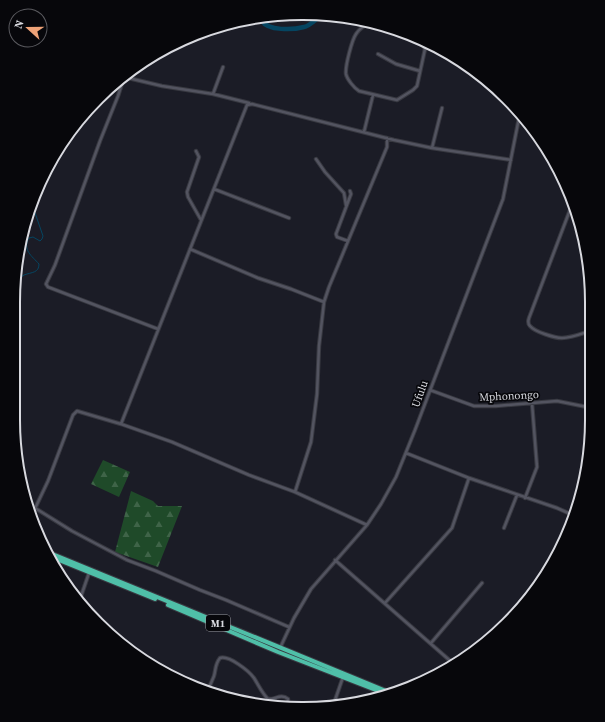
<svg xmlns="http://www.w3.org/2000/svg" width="605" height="722" font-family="'Source Serif 4',serif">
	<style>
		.forest { fill: url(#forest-firs) }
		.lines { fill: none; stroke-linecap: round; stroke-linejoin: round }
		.stream { stroke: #054561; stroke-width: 1 }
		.river { stroke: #054561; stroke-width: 4.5 }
		.minor-casing { stroke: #383941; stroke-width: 4.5 }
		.highway-casing { stroke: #383941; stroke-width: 6 }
		.minor { stroke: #535460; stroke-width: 2.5 }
		.highway { stroke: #4fbfa8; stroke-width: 4 }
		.labels { text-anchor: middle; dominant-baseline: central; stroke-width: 3.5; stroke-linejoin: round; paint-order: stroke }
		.shield { fill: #07070b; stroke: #999a9f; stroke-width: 1 }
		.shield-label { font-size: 10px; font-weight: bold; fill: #d8d9df }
		.street-label { font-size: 11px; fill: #d8d9df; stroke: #07070b }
		.rim { fill: none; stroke: #d8d9df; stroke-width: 2 }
	</style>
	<defs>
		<pattern id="forest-firs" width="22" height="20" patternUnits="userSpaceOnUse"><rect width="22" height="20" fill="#1f4a29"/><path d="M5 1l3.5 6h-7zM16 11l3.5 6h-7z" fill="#3f6448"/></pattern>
	</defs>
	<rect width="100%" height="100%" fill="#1b1c26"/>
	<path class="forest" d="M103,460l27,12 -11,25 -28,-13z
		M131,491l22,10 5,5h24l-24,61 -43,-15z"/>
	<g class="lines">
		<path class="stream" d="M15,281c3,-2 6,-4 9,-6 8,-3 15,-2 15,-11 -7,-8 -17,-14 -10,-26l4,-1 7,4 2,-2 1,-3 -10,-29"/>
		<path class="river" d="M262,17v4c6,10 31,9 42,6 6,-1 13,-9 18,-12"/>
		<g class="minor-casing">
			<path id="minor" d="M371,22c-6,3 -12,7 -15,12 -4,6 -11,32 -10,40 1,5 8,14 13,17l38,9 16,-10 4,-4 8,-37 -5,-10
				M378,54l18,10 24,7
				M124,77l-6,19 -18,45 -45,124 -9,19 2,3 110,42
				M124,77l38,9 51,8 36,9
				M213,94l10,-27
				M364,132l9,-37
				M432,148l10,-40
				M196,151l3,6 -12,35 1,5 13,23
				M316,159l9,13 19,21 2,12
				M214,189l75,29
				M573,202l-44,116c-1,3 -1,6 1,8 5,6 25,12 32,12 9,0 19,-4 28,-7
				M348,241l-11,-4 -1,-3 15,-40 -1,-3
				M190,249l68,29 33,11 33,13
				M592,356l-2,-25 2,-9
				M430,390l44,16h22l61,-5 35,7
				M586,407l6,-26
				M121,424l126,-319 5,-1 142,36 38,8 79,12
				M406,453l63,25 88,30 18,8
				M583,482l-3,-4 6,-13
				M295,492l16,-50 6,-48 2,-48 5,-44 5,-15 58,-140v-9
				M525,498l12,-31 -5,-64
				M35,508l37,23 55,29 29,11 44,19 26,10 63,27
				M31,517l17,-36 25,-66 4,-4 44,13 51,18 77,33 46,17 72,33
				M504,528l13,-33
				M335,560l120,105
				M79,602l10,-29
				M385,603l67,-75 17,-50
				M431,643l51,-60
				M280,648l14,-30 17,-29 56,-64 14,-21 15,-27 19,-47 88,-231 17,-86
				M207,691c3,-5 5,-10 7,-15 2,-7 1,-12 6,-18 9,-3 29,13 34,20 5,8 8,15 14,21 7,1 13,-6 20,0v6
				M333,706l10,-29
				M281,707l5,-2 5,2"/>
		</g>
		<g class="highway-casing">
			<path id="highway" d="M45,551l346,142
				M49,556l106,43
				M168,605l110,47 108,42"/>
		</g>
		<use href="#minor" class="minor"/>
		<use href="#highway" class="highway"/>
	</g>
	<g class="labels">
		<rect class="shield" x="206" y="615" width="24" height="16" rx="3"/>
		<g class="shield-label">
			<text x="218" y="623">M1</text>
		</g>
		<g class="street-label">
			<text transform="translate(420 394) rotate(-70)">Ufulu</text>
			<text transform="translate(509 396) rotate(-3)">Mphonongo</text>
		</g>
	</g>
	<path d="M0 0H605V722H0ZM302 20H303A282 282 0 0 1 585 302V420A282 282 0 0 1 303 702H302A282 282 0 0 1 20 420V302A282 282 0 0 1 302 20Z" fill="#07070b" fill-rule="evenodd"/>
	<path class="rim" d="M302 20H303A282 282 0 0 1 585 302V420A282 282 0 0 1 303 702H302A282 282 0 0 1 20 420V302A282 282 0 0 1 302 20Z"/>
	<g transform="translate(28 28) rotate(291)"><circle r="19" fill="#07070b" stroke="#5b5b60"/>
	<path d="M0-3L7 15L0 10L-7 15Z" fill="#efa378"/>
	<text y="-6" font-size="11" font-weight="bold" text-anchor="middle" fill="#d8d9df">N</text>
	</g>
</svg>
